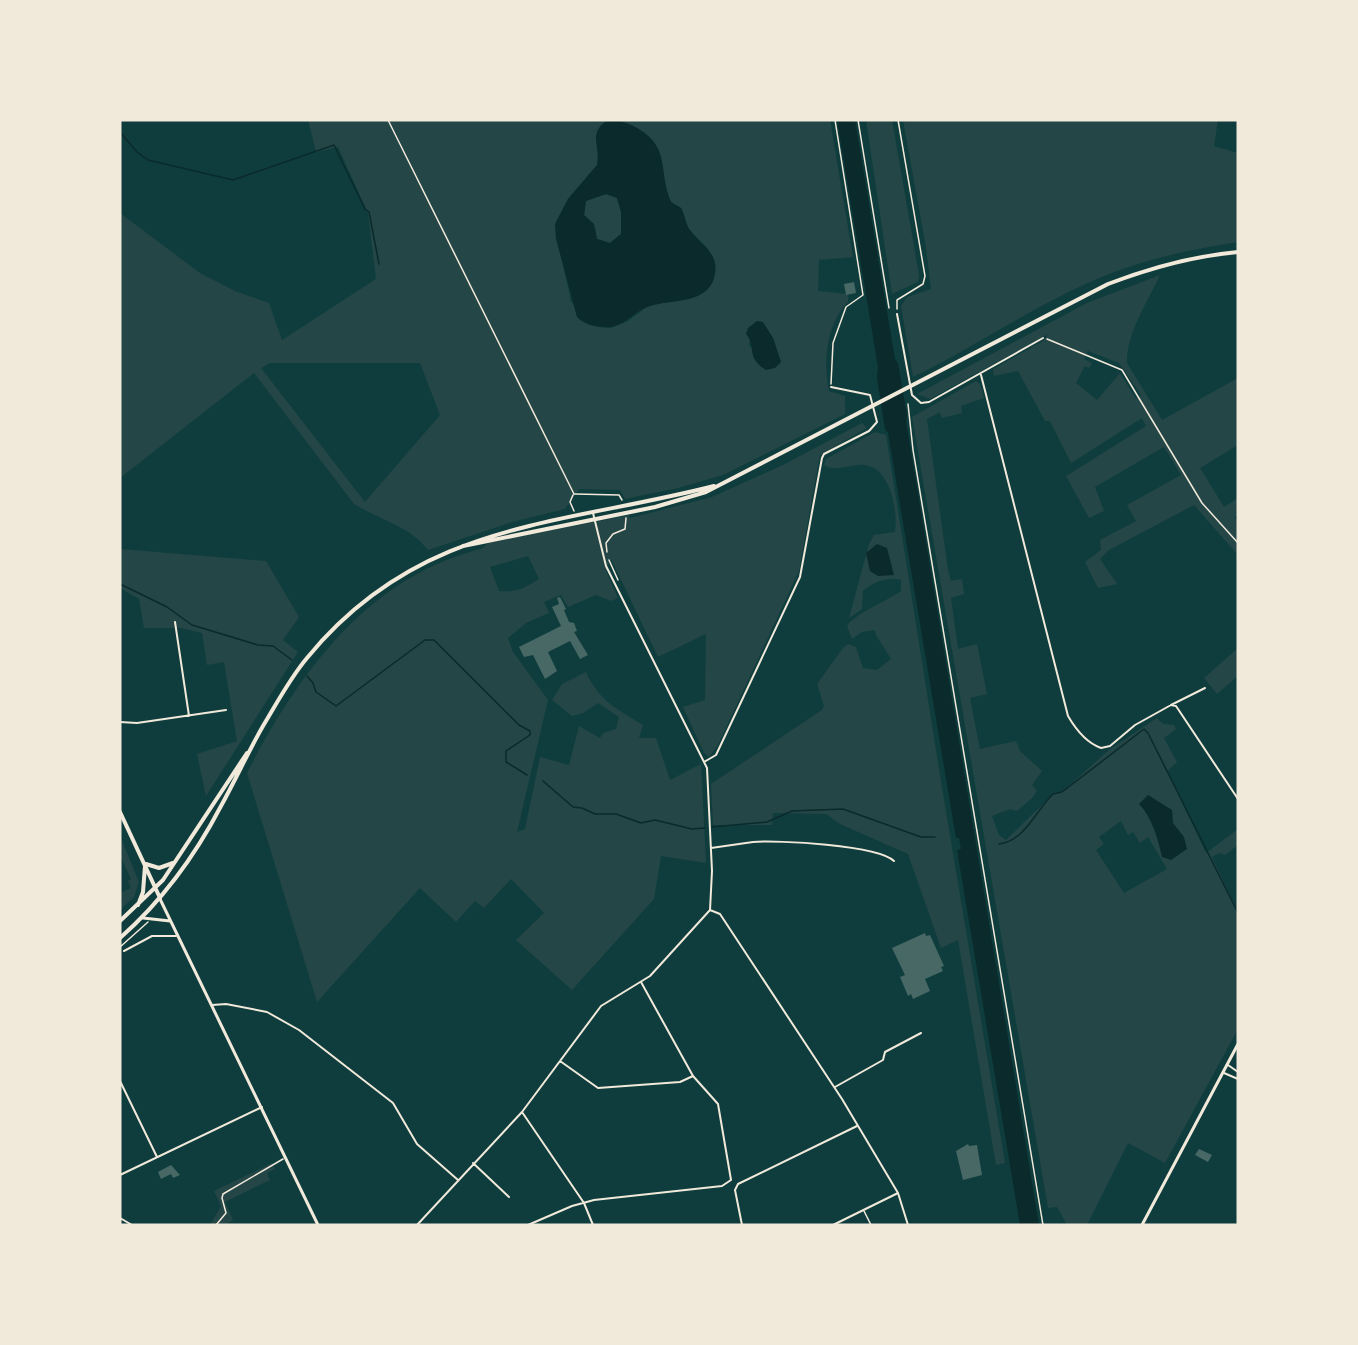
<svg xmlns="http://www.w3.org/2000/svg" width="1358" height="1345" font-family="'Asap Condensed',sans-serif">
	<style>
		.green { fill: #244646; fill-rule: evenodd }
		.water { fill: #0a2a2b; fill-rule: evenodd }
		.lines { fill: none; stroke-linecap: round; stroke-linejoin: round }
		.stream { stroke: #0a2a2b; stroke-width: 1.5 }
		.building { fill: #486865 }
		.path { stroke: #f1e9da; stroke-width: 1.5 }
		.service { stroke: #f1e9da; stroke-width: 1.5 }
		.pedestrian { stroke: #f1e9da; stroke-width: 1.5 }
		.minor { stroke: #f1e9da; stroke-width: 2 }
		.tertiary { stroke: #f1e9da; stroke-width: 3 }
		.primary { stroke: #f1e9da; stroke-width: 4 }
	</style>
	<rect width="100%" height="100%" fill="#0f3d3e"/>
	<path class="green" d="M308,120h300c-20,13 -7,27 -11,45l-29,34 -13,25 16,78 28,25 12,1 17,-7 20,-15 51,-11 11,-9 -1,-36 -20,-21 -8,-21 -10,-6c-18,-48 4,-58 -53,-82h212l23,137 -34,3 -1,31 30,3v8c-22,22 -25,61 -19,89l16,5v18l-122,61 -45,13 -53,11 -5,-9 -41,-1 -14,20 -53,13 -84,28c-19,-25 -49,-30 -74,-46l-100,-131 -134,105v-265l80,60 35,18 34,12 13,37 94,-61 -8,-66 -30,-66 -22,5zM773,338l8,24 -32,-16 1,-6zM270,363h150l20,52 -75,87 -104,-134z
		M866,120h26l27,155 -1,7 -26,12z
		M903,120h315l-4,26 24,7v89c-52,8 -102,19 -150,41 -61,27 -115,65 -175,94l-12,-71 6,-9 24,-8 -5,-41z
		M606,194l11,4 4,14v22l-11,9 -13,-4 -2,-11 -11,-13 2,-14z
		M1160,275c-12,26 -34,59 -33,88l35,57 76,-42v67l-38,23 24,39 14,-9v17l-4,2 4,5v33l-44,-50 -85,45 -9,9 17,25 -19,4 -13,-26 16,-12 -1,-10 36,-19 -9,-16 54,-30 -17,-28 -69,40 9,24 -15,7 -23,-42 80,-50 -4,-8 -71,45 -21,-42h-5l-27,-50 -24,5 -1,-7 50,-28 5,-7 -118,65 -13,-5 170,-91zM1088,351l31,12 22,32 -5,4 -16,-26 -23,27 -21,-17 9,-17 4,2 3,-5 -8,-4z
		M976,381l4,3 4,14 -23,8 1,7 -20,5 -2,-6 -13,7 21,151 3,11 11,-2 2,15 -13,4 7,51 19,-5 10,50 -17,4 10,51 36,-8 4,10 22,20 -10,14 5,6 -5,7 -15,13 -7,-2 -18,7 7,19 7,5 47,-46 9,-2 48,-43 47,-31 6,6 11,1 2,4 -12,9 13,24 -10,9 39,82 32,-24v16l-13,10 -6,-2 -7,4 26,55v117l-73,134 -37,-20 -41,82h-20l-10,-18 -9,1 -136,-791zM1121,821l7,14 5,-3 7,11 8,-6 19,32 -43,24 -28,-43 8,-6 -5,-7z
		M862,423l5,5 -47,27 -21,116 -81,174 -9,12 -5,-4 -21,-46 22,-7 1,-66 -48,23 -47,-98 -5,12 12,27 -7,3 -15,-6 -28,12 -7,-12 -17,7 5,11 -23,10 -18,15 5,14 35,48 -31,132 8,-3 15,-72 29,8 10,-39 21,12 3,-5 13,-4 3,-12 -21,-14 -15,10 -11,3 -20,-16 10,-16 24,-12c13,29 31,37 57,53l-4,13h17l14,42 31,-16 5,99 -45,-7 -7,43 -82,91 -56,-50 28,-27 -33,-34 -27,29 -9,-7 -19,21 -36,-34 -103,114 -70,-229c42,-82 101,-169 188,-208 15,-7 32,-12 48,-17l5,-5 141,-28 1,3 82,-21 71,-32zM528,556l11,23c-14,9 -23,14 -40,12l-9,-24z
		M875,432l11,3 56,353 63,375 -9,2 -38,-225 -17,8 -33,-94 -68,-30 -14,-10 -53,-1 -1,12h-59l-2,-41 111,-74 2,-4 -7,-22 26,-36 5,-4 8,3 7,21 14,2 14,-11 -15,-24 -1,-5 -13,2 -10,7 -5,-13c7,-12 40,-25 54,-35v-11c-13,-4 -28,2 -38,11l-1,18 -13,9 20,-74 5,-9 21,-3c3,-20 -4,-64 -30,-67 -13,-2 -29,8 -41,0l2,-6z
		M120,549l146,12 33,56 -16,23 15,12 -92,144 -9,-42 40,-13 -13,-79 -17,3 -5,-32 -21,-5h-37l-5,-29 -19,-11z
		M1238,648v28l-21,18 -13,-16z
		M120,836l19,46 -5,15 -14,13v-17l11,-5 -3,-7 3,-2 -11,-23z
		M272,1163l3,6 -8,4 3,7 -45,22 8,18 -8,5h-15l11,-19 -7,-15z"/>
	<path class="water" d="M608,120c11,0 21,3 31,9 32,20 19,43 32,73l10,6c4,6 4,15 8,21 11,16 30,23 26,45 -5,31 -44,25 -65,32 -19,6 -26,24 -49,21 -10,-1 -16,-3 -24,-10l-21,-78 -1,-15 13,-25 29,-34c4,-19 -10,-32 11,-45zM606,194l11,4 4,14v22l-11,9 -13,-4 -3,-15 -10,-9 2,-14z
		M837,120h18l40,239 3,4 9,52 -1,6 133,804h-19l-63,-375 4,-1 -2,-11h-3l-68,-405 -3,-4 -8,-50 1,-12z
		M757,321l6,1 10,16 8,24 -6,6 -9,2c-21,-13 -9,-23 -20,-36l2,-6z
		M877,544l10,4 7,27 -16,1 -8,-5 -4,-18z
		M1148,795l24,15 1,13 11,14 3,12 -16,11 -9,-3c-4,-18 -10,-40 -23,-53z"/>
	<g class="lines">
		<path class="stream" d="M120,132l17,20 11,8 85,20 101,-35 31,64 4,3 10,52
			M120,584l47,23 25,18 66,20 15,1 19,14
			M307,676l6,7 3,9 20,14 89,-66h9l85,85 11,6v4l-24,16v11l21,13
			M543,781l30,26 9,1 13,6h21l25,9 14,-3 37,9 13,-1
			M712,827l55,-5 25,-11 51,-2 78,28h14
			M999,844c26,-3 37,-34 54,-50l9,-2 82,-63 4,4 90,180"/>
	</g>
	<path class="building" d="M854,282l2,11 -10,2 -2,-11z
		M560,597l6,12 -2,1 5,12 5,1 3,8 -3,1 14,23 -8,4 -10,-18 -22,11 9,19 -12,8 -12,-24 -9,2 -5,-10 42,-21 -9,-19 7,-3 -2,-6z
		M925,933l1,3 4,-1 14,31 -3,1 2,4 -18,8 5,12 -17,8 -2,-5 -3,2 -8,-19 5,-2 -13,-27z
		M968,1144l1,2 8,-1 5,30 -19,5 -7,-29z
		M1199,1149l13,6 -4,7 -13,-7z
		M171,1165l9,10 -7,3 -2,-4 -10,5 -3,-7z"/>
	<g class="lines">
		<path class="path" d="M388,120l186,374
			M897,309v-9l26,-16 2,-8 -27,-156
			M1047,339l75,31 80,133 36,40
			M831,384l2,-41 13,-36 17,-12 -28,-175
			M908,404l5,46 130,775
			M575,494l44,1 3,5
			M573,495l-3,7 4,9
			M607,552l-1,-9 7,-9 12,-5 1,-11
			M609,560l9,20
			M120,947l28,-25
			M216,1225l10,-12 -4,-15 1,-4 60,-35"/>
		<path class="service" d="M858,120l31,188"/>
		<path class="pedestrian" d="M864,1211l7,14"/>
		<path class="minor" d="M897,314l15,81 9,8 8,-1 114,-64
			M981,375l87,341c7,12 19,27 33,32l9,-2 25,-21 36,-20 5,1 62,93
			M593,513l13,53 101,202 5,103 -2,39
			M175,622l14,94
			M1171,705l34,-17
			M120,722l17,1 89,-13
			M704,762l12,-7 84,-178 22,-119 2,-4 45,-23 8,-9 -7,-27 -39,-8
			M711,848c14,-2 28,-4 42,-6 25,-2 124,3 141,19
			M710,910l10,4 122,185 56,94 10,32
			M124,951l28,-15h24
			M212,1005l14,-1 41,8 32,18 94,73 24,41 41,36
			M560,1061l38,27 82,-6 13,-6
			M1228,1065l10,7
			M1224,1073l14,6
			M120,1081l37,76
			M835,1087l48,-27 2,-8 36,-19
			M522,1112l62,91 9,22
			M473,1163l36,34
			M120,1175l142,-68
			M120,1218l12,7
			M417,1225l105,-113 79,-106 49,-30 60,-66
			M528,1225l44,-19 22,-6 128,-14 9,-6 -13,-76 -25,-28 -52,-94
			M742,1225l-7,-35 3,-6 119,-58
			M833,1225l65,-32"/>
		<path class="tertiary" d="M160,899l158,326
			M143,918l27,3
			M1142,1225l96,-181"/>
		<path class="primary" d="M463,546l192,-39 51,-15 402,-208c42,-16 85,-28 130,-32
			M120,812l40,86
			M146,864l13,4 14,-5
			M138,905l5,-13 2,-26
			M120,921l43,-41 84,-127
			M120,938c42,-37 75,-82 101,-132 15,-27 27,-54 42,-80 14,-23 27,-48 44,-68 112,-137 251,-132 407,-172"/>
	</g>
	<rect width="1358" height="1345" fill="none" stroke="#f1e9da" stroke-width="243"/>
</svg>
